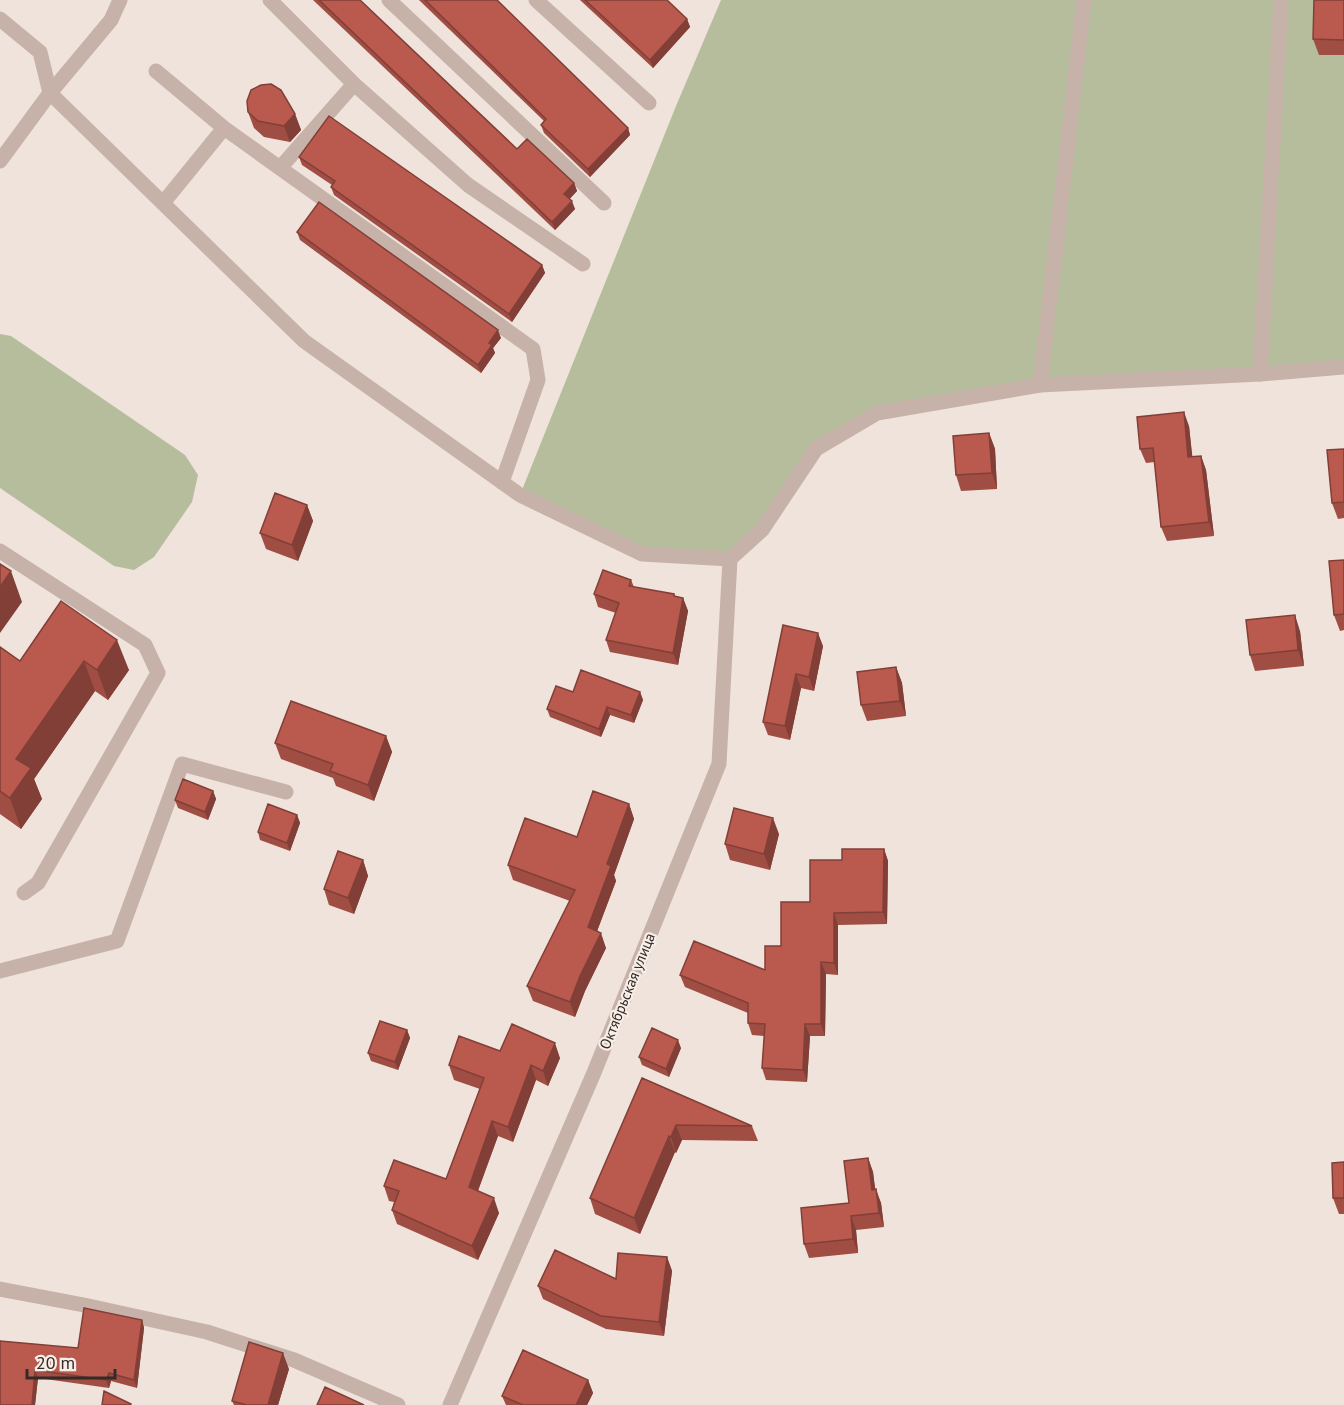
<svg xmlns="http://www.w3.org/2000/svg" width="1344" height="1405" font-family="'PT Sans',sans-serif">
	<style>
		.green { fill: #b6bd9d }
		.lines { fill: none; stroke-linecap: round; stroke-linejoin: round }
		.service { stroke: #c6b2a8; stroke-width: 15 }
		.minor { stroke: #c6b2a8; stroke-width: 15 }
		.wall { fill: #a04d43 }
		.shaded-wall { fill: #823f37 }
		.building { fill: #ba5a4e; stroke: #823f37; stroke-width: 1.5 }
		.labels { text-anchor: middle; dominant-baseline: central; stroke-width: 4.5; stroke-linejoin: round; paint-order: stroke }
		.street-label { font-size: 15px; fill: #342a28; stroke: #f7eee7 }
	</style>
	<rect width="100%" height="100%" fill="#efe3db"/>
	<path class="green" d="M721,0h623v367l-304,18 -163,28 -61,36 -86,110 -88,-5 -122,-59 156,-389z
		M0,334l11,2 174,119 13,20 -6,27 -38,55 -20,13 -20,-4 -114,-78z"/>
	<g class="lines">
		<path class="service" d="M270,0l84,84 114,101 115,79
			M389,0l215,203
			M536,0l113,103
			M156,71l68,57 309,221 5,31 -36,102
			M50,93l61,-73 9,-20
			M280,168l74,-84
			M163,203l61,-75
			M1260,374l21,-374
			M1040,385l44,-385
			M0,551l145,94 13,28 -120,210 -14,10
			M0,971l117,-30 65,-177 104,28
			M0,1289l84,16 123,27 87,28 104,45"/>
		<path class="minor" d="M0,19l40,33 10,41 254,248 216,154 122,59 88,5 32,-29 54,-81 61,-36 163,-28 220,-11 84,-7
			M0,161l50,-68
			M450,1405l143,-330 126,-311 11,-205"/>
	</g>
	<path class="wall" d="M313,0h47l157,149 57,34 3,8 -8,8 6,10 -20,21z
		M419,0h78l131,128 2,7 -40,42 -46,-44 -3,-8 3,-4z
		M580,0h87l20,19 3,8 -37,41z
		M1344,0v55h-25l-6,-16z
		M248,112l47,2 6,16 -11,12 -26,-5 -10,-9z
		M299,157l243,108 3,8 -33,49 -178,-127 -3,-8 1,-2 -30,-20z
		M297,232l204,106 -8,10 2,5 -14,20 -181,-133z
		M1189,426l3,31 9,-1 5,14 8,66 -47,5 -6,-14 -6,-65 -9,1 -6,-14z
		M989,433l6,16 2,40 -36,2 -5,-16z
		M1344,449v69l-6,1 -6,-16z
		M307,505l6,16 -15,40 -32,-12 -6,-16z
		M1344,560v70l-4,1 -6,-16z
		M631,580l3,7 40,7 1,2 8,2 5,13 -10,54 -68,-13 -4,-12 10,-27 -18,-6 -4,-13z
		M61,601l68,69 -21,30 -13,-9 -61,88 8,20 -21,30 -21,-15v-167l20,14z
		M783,625l40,21 -9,45 -13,-3 -11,52 -22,-5 -5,-13z
		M1300,631l4,35 -49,5 -5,-16z
		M896,667l6,16 4,33 -39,5 -6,-16z
		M573,692h67l3,8 -9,23 -24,-8 -9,22 -51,-20 -3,-8z
		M386,736l6,16 -18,49 -38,-15 -3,-8 -52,-19 -6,-16z
		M213,791l3,8 -8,21 -30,-12 -3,-8z
		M629,804l5,15 -20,56 2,6 -19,50 9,17 -21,43 -10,26 -42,-16 -6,-15 43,-85 -57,-21 -5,-15 69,-28z
		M297,815l3,8 -10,28 -30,-11 -2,-8z
		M779,834l-9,36 -40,-10 -5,-16z
		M884,849l4,12 -1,63 -49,1v50l-12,-1 -1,62h-15l-3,46 -41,-2 -4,-12 2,-32 -12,-1 -4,-12v-10l-63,-26 -5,-12 85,-5 45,-68z
		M363,860l5,16 -14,38 -25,-9 -5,-16z
		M407,1030l3,8 -12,32 -27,-9 -3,-8z
		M681,1048l-12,29 -27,-12 -3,-8z
		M500,1051l60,7 -12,28 -12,-6 -23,62 -15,-6 -20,55 21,22 -21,47 -81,-36 -5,-14 2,-8 -5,-1 -5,-15 62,-7 34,-90 -26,-9 -5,-15z
		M642,1078l110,48 6,15 -76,-1 -6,13 -1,-1 -35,82 -45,-20 -5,-16z
		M868,1158l5,14 2,17 6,14 3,24 -28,3 2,23 -49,5 -5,-14 45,-41z
		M1344,1162v52h-5l-6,-16z
		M667,1257l5,14 -8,65 -58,-7 -63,-30 -5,-13 78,-7z
		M142,1320l2,8 -7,60 -26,-7 -2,7 -71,-10 -3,27h-35v-64l78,7z
		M289,1369l-11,36h-44l-2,-4z
		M588,1380l5,13 -6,12h-81l-4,-9z"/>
	<path class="shaded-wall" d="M687,19l3,8 -37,41 -3,-8z
		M295,114l6,16 -11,12 -6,-16z
		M628,128l2,7 -40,42 -2,-8z
		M574,183l3,8 -10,11 -3,-8z
		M572,201l3,8 -20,21 -3,-8z
		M542,265l3,8 -33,49 -3,-8z
		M498,330l3,8 -8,10 2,5 -14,20 -3,-8 11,-22z
		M1184,412l5,14 5,45 -6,-14z
		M989,433l6,16 2,40 -5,-16z
		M1201,456l5,14 8,66 -5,-14z
		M307,505l6,16 -15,40 -6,-16z
		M11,571l11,31 -22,31v-46z
		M683,598l5,13 -10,54 -5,-12z
		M1295,615l5,16 4,35 -6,-16z
		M818,633l5,13 -9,45 -5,-14z
		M117,640l12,30 -21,30 -11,-30z
		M84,661l11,30 -61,88 8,20 -21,30 -11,-31 6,-39z
		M896,667l6,16 4,33 -6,-15z
		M796,674l5,14 -11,52 -5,-14z
		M640,692l3,8 -9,23 -3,-8z
		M607,707l3,8 -9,22 -2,-8z
		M386,736l6,16 -18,49 -6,-16z
		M213,791l3,8 -8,21 -3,-8z
		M629,804l5,15 -20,56 2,6 -23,61 -5,-15 19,-63z
		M297,815l3,8 -10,28 -3,-8z
		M773,818l6,16 -9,36 -6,-16z
		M884,849l4,12 -1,63 -4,-12z
		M363,860l5,16 -14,38 -6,-16z
		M834,913l4,12v50l-4,-12z
		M601,933l5,15 -21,43 -10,26 -5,-15 10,-26z
		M821,962l5,12 -1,62 -4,-12z
		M805,1024l5,12 -3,46 -4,-12z
		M407,1030l3,8 -12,32 -3,-8z
		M678,1040l3,8 -12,29 -3,-8z
		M555,1043l5,15 -12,28 -5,-15z
		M531,1065l5,15 -23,62 -5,-15z
		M492,1121l6,15 -24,65 -5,-14z
		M676,1125l6,15 -6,13 -5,-16z
		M669,1136l6,16 -35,82 -6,-16z
		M868,1158l5,14 4,31 -5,-13z
		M876,1189l5,14 3,24 -5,-14z
		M494,1198l5,15 -21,47 -6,-14z
		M851,1216l5,14 2,23 -5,-14z
		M667,1257l5,14 -8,65 -5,-14z
		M142,1320l2,8 -7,60 -3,-8z
		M283,1353l6,16 -11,36h-10z
		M35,1370l3,8 -3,27h-3z
		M109,1373l2,8 -2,7 -3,-8z
		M588,1380l5,13 -6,12h-11z"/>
	<path class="building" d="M319,0h41l157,149 10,-10 47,44 -10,11 8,7 -20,21z
		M425,0h72l131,128 -40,41 -47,-44 5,-6z
		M585,0h82l20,19 -37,41z
		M1314,0h30v40l-31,-1z
		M271,84l10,6 14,24 -11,12 -26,-5 -10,-9 -1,-11 4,-11 10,-5z
		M329,116l213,149 -33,49 -178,-127 4,-6 -36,-24z
		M319,202l179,128 -9,13 3,2 -14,20 -181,-133z
		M1184,412l4,45 13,-1 8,66 -48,5 -8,-79 -13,1 -3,-32z
		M989,433l3,40 -36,2 -3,-39z
		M1344,449v53l-12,1 -5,-53z
		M275,493l32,12 -15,40 -32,-12z
		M1344,560v54l-10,1 -5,-54z
		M0,564l11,7 -11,16z
		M603,570l28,10 -2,6 45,8v2l9,2 -10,55 -67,-13 13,-37 -25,-9z
		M61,601l56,39 -20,30 -13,-9 -68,98 15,9 -21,30 -10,-7v-144l20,14z
		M1295,615l3,35 -48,5 -4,-35z
		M783,625l35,8 -9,44 -13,-3 -11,52 -22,-4z
		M896,667l4,34 -39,4 -4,-33z
		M581,670l59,22 -9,23 -24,-8 -8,22 -52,-20 9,-23 17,6z
		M291,701l95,35 -18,49 -38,-14 3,-7 -58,-21z
		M183,779l30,12 -8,21 -30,-12z
		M593,791l36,13 -22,60 4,2 -23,61 13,6 -21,43 -10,26 -43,-16 48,-96 -67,-25 17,-47 52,19z
		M268,804l29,11 -10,28 -29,-11z
		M734,808l39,10 -9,36 -39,-10z
		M842,849h42l-1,63 -49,1v50l-13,-1v62h-16l-2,46 -41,-2 3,-44 -17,-1v-20l-68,-28 14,-34 71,29v-24h16v-44h29v-42h32z
		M338,851l25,9 -15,38 -24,-9z
		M380,1021l27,9 -12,32 -27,-9z
		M512,1024l43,19 -12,28 -12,-6 -23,62 -16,-6 -23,66 25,11 -22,48 -80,-36 7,-19 -15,-5 10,-26 52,19 38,-101 -35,-13 10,-29 41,15z
		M652,1028l26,12 -12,29 -27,-12z
		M642,1078l110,48 -76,-1 -5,12 -2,-1 -35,82 -44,-20z
		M868,1158l4,32 4,-1 3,24 -28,3 2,23 -49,5 -3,-36 48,-5 -5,-42z
		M1344,1162v36h-11l-1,-35z
		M555,1250l61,29 2,-26 49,4 -8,65 -58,-6 -63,-30z
		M84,1308l58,12 -8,60 -25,-7 -3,7 -71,-10 -3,35h-32v-64l78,7z
		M249,1342l34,11 -15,52h-21l-15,-4z
		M523,1350l65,30 -12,25h-53l-21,-9z
		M325,1387l39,18h-47z
		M104,1391l27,13 -1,1h-28z"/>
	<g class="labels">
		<g class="street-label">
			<text transform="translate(627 991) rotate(-68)">Октябрьская улица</text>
		</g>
	</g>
	<path d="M27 1369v9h88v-9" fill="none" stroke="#342a28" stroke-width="3"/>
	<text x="36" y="1369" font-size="18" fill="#342a28" stroke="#f7eee7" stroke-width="4.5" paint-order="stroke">20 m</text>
</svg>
